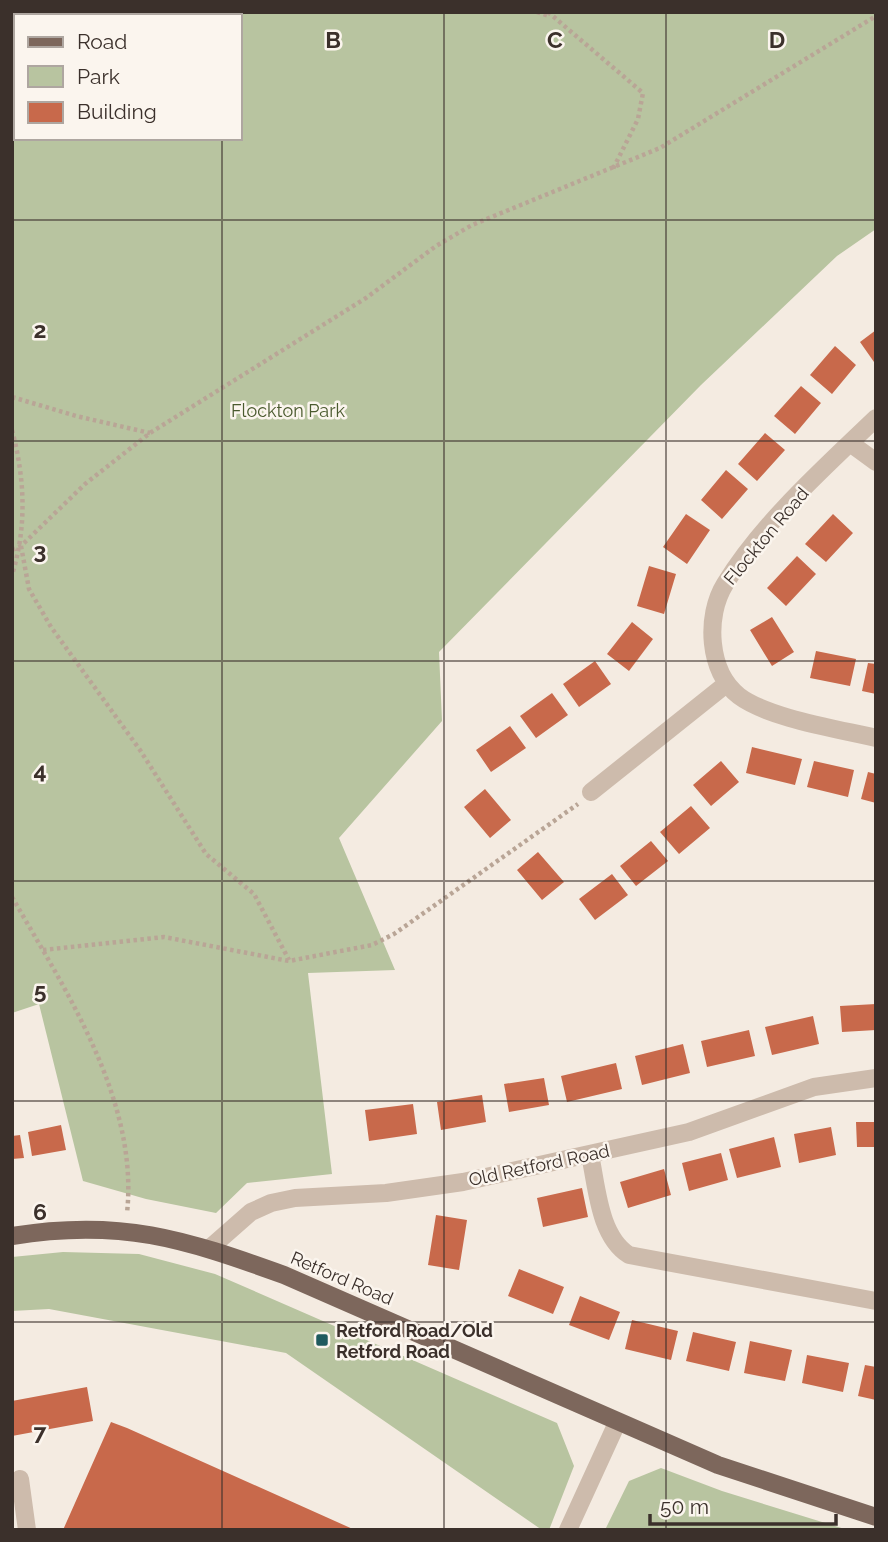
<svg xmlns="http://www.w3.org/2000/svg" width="888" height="1542" font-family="Raleway,sans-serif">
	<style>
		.green { fill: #b8c4a0; fill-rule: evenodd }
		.building { fill: #c8694b }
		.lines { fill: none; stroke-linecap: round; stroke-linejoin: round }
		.path { stroke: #b9a596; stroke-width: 4.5; stroke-dasharray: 3.5 3.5; stroke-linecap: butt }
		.minor { stroke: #cdbbac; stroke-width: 18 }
		.major { stroke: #7d675c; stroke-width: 18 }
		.grid { fill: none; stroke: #3b302b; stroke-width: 2; stroke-opacity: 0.55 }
		.poi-dot { fill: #1f5a5e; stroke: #fbf5ee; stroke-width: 2.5 }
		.labels { text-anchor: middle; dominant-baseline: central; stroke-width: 5; stroke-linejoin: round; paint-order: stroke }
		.park-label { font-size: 18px; fill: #4a5a2e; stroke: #fbf5ee }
		.street-label { font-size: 18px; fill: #3b302b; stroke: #fbf5ee }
		.poi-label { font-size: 18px; font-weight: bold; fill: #3b302b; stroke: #fbf5ee; text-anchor: start }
		.grid-label { font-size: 23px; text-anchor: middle; font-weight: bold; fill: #3b302b; stroke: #fbf5ee; stroke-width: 5; stroke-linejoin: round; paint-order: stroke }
	</style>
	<rect width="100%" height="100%" fill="#f4ebe1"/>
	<path class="green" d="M12,12h864v217l-39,27 -136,129 -262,267 3,69 -103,117 56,132 -87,3 24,201 -85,9 -31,30 -70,-14 -63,-18 -44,-177 -27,9zM16,16h224v122h-224z
		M63,1252l76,2 76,20 342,149 17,43 -25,64h-7l-256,-177 -237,-44 -37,2v-54z
		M661,1468l61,23 126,39h-243l24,-49z"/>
	<path class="building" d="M876,330v31l-2,1 -14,-20z
		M835,346l21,19 -24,29 -22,-19z
		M801,386l20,17 -26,31 -21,-18z
		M765,433l20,17 -28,31 -19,-17z
		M726,470l22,19 -26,30 -21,-19z
		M686,514l24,16 -23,34 -24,-17z
		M833,514l20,19 -27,29 -21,-18z
		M797,556l19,18 -30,32 -19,-18z
		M649,566l27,8 -12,40 -27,-8z
		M772,617l22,35 -22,14 -22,-36z
		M632,622l21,17 -24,32 -22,-17z
		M816,651l40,8 -6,27 -40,-8z
		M595,661l16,23 -32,23 -16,-23z
		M868,663l8,1v30l-14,-3z
		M552,693l16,22 -32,23 -16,-22z
		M510,726l16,22 -35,24 -15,-22z
		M752,747l50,12 -7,26 -49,-12z
		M721,761l18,21 -28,24 -18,-21z
		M814,761l40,9 -6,27 -41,-10z
		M868,772l8,2v29l-15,-4z
		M485,789l26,31 -21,18 -26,-31z
		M691,806l19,22 -31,26 -19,-22z
		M651,841l17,20 -32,25 -16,-20z
		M538,852l26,30 -22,18 -25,-30z
		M612,874l16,21 -33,25 -16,-21z
		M876,1004v26l-34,2 -2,-26z
		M813,1016l6,28 -47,11 -7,-28z
		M749,1030l6,26 -48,11 -6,-26z
		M683,1044l7,29 -48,12 -7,-29z
		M616,1063l6,26 -55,13 -6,-26z
		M544,1078l5,27 -40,7 -5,-28z
		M482,1095l4,27 -45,8 -4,-28z
		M413,1104l4,30 -48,7 -4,-31z
		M856,1122h20v25h-19z
		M61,1125l5,25 -34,6 -4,-24z
		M831,1127l5,28 -37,8 -5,-29z
		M20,1135l4,23 -12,1v-23z
		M774,1137l7,30 -44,11 -8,-29z
		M721,1153l7,27 -39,11 -7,-28z
		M664,1169l7,26 -43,13 -8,-26z
		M582,1188l6,29 -45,10 -6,-29z
		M436,1215l31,5 -8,50 -31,-5z
		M519,1269l45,18 -11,27 -45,-18z
		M580,1296l40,16 -11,28 -40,-15z
		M632,1320l46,11 -7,29 -46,-11z
		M693,1332l43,10 -7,29 -43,-10z
		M750,1341l42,9 -7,31 -41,-8z
		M807,1355l42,8 -6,29 -41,-9z
		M865,1365l11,2v33l-18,-4z
		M87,1387l6,34 -81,15v-35z
		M111,1422l16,6 228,102h-292z"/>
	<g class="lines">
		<path class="path" d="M537,12l12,4
			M548,12l95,81 -5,26 -25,50
			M12,397l64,19 74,17
			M12,430c13,49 15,97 0,145
			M21,546l8,43 22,38 89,123 66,104 48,40 35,66
			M12,550l9,-4 64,-62 65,-51 216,-135 70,-52 36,-21 188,-77 216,-132
			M12,897c54,94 127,204 115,316
			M43,950l121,-13 125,24 83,-16 22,-11 184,-130"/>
		<path class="minor" d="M876,418c-51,49 -114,105 -151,166 -20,32 -17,88 14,112 29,22 99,33 137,42
			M850,443l26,19
			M591,792l134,-107
			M590,1155c7,32 9,81 39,100l247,46
			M210,1248l41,-36 20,-9 24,-5 91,-5 77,-11 226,-50 125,-45 62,-9
			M20,1479l7,51
			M568,1530l49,-107"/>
		<path class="major" d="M12,1236c108,-18 172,3 272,39l434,190 158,52"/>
	</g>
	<path class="grid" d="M222,12v4M444,12v1518M666,12v1518M222,138v1392M12,220h864M12,441h864M12,661h864M12,881h864M12,1101h864M12,1322h864"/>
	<rect class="poi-dot" x="315" y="1333" width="14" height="14" rx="3.5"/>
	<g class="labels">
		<g class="park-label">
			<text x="288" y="410">Flockton Park</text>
		</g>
		<g class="street-label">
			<text transform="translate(766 536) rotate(-50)">Flockton Road</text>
			<text transform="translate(539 1165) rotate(-12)">Old Retford Road</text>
			<text transform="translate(342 1278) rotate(23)">Retford Road</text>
		</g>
		<g class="poi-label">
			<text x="336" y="1330">Retford Road/Old<tspan x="336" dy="21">Retford Road</tspan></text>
		</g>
	</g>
	<g class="grid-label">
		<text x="333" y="48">B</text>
		<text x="555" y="48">C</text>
		<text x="777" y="48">D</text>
		<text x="40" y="338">2</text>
		<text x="40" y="559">3</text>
		<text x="40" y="779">4</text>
		<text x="40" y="999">5</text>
		<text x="40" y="1220">6</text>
		<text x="40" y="1440">7</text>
	</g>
	<rect width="888" height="1542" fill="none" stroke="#3b302b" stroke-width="28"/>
	<rect x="14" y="14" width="228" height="126" fill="#fbf5ee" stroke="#aea6a0" stroke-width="2"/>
	<rect x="28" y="37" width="35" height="10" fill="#7d675c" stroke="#aea6a0" stroke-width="2"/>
	<text x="77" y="49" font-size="21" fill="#3b302b">Road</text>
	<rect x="28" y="66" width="35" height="21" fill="#b8c4a0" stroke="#aea6a0" stroke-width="2"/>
	<text x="77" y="84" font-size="21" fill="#3b302b">Park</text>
	<rect x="28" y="102" width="35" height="21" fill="#c8694b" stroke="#aea6a0" stroke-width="2"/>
	<text x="77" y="119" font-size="21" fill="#3b302b">Building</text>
	<path d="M650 1514v10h186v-10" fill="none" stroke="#3b302b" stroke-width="3.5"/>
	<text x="660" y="1514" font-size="21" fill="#3b302b" stroke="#fbf5ee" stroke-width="5" paint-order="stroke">50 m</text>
</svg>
